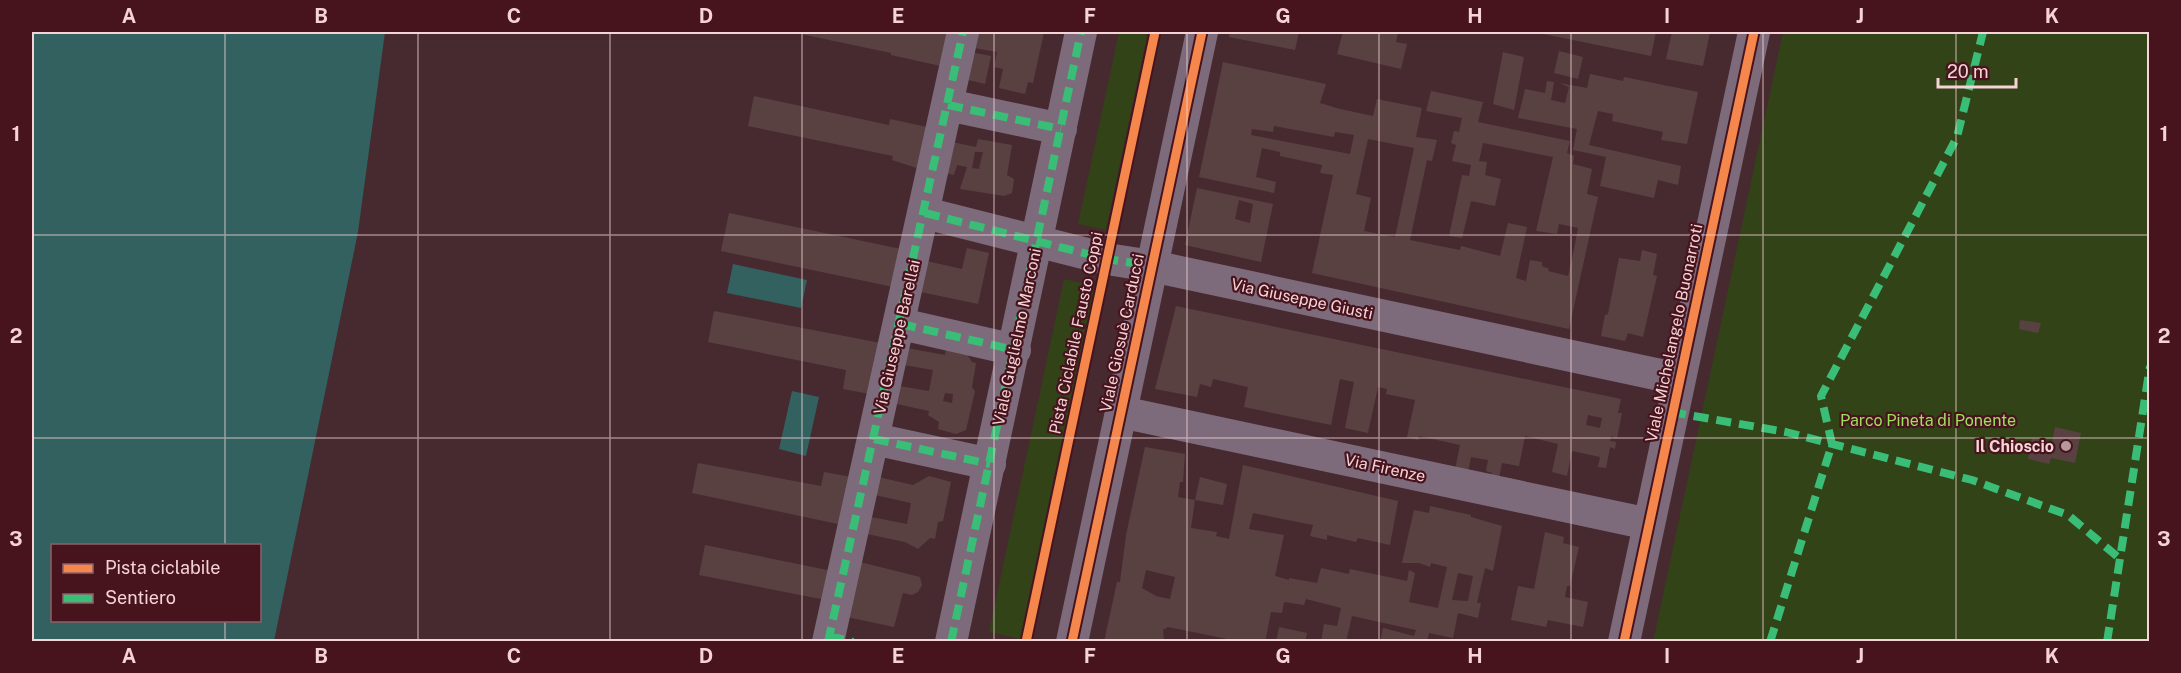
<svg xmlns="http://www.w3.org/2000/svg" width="2181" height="673" font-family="'Public Sans',sans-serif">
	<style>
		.green { fill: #314317 }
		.water { fill: #32615f; fill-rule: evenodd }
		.building { fill: #594142; fill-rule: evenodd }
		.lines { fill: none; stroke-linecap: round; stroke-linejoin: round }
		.minor { stroke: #7d6b7c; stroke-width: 32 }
		.quiet { stroke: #3abd76; stroke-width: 8; stroke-dasharray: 15 8; stroke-linecap: butt }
		.cycleway-casing { stroke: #47141e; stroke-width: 13 }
		.cycleway { stroke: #f5874c; stroke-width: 9 }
		.grid { fill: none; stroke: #f6d3d6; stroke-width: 1.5; stroke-opacity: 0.55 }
		.poi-dot { fill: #b9989c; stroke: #47141e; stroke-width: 2 }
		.labels { text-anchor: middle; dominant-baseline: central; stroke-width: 4.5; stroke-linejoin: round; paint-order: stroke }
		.street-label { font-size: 16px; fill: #f6d3d6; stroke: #47141e }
		.park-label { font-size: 16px; fill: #9fdf5f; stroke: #47141e }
		.poi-label { font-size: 16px; font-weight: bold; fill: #f6d3d6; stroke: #47141e; text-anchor: end }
		.neatline { fill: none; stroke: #f6d3d6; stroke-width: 2 }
		.grid-label { font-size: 20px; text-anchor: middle; font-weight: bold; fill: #f6d3d6 }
	</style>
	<rect width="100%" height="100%" fill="#472a30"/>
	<path class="green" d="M1119,32h29l-42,198 -28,-6z
		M1783,32h366v609l-496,1z
		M1064,279l31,7 -75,353 -31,-7z"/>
	<path class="water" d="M32,32h353l-27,200 -84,409h-242zM52,546h208v74h-208z
		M733,264l74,16 -6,28 -74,-15z
		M792,391l27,6 -13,59 -27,-7z"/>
	<path class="building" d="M972,32h72l-11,51 -5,-1 -3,12 -26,-6 4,-19 -9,-2 3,-15 -28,-5z
		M1230,32h69l-4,18 -66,-13z
		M1343,32l55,1 -2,9 11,2 -6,25 -64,-15z
		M1534,32h122l-5,24z
		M1672,32h38l-7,34 -37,-7z
		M796,33v-1h153l-4,35 -54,-12v-2z
		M965,51l26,5 -6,28 -25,-6z
		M1559,51l24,6 -5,22 -24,-6z
		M1503,52l21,5 -10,53 -21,-6z
		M1223,62l103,22 -6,19 20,6 33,7 4,-17 45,9 -6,29 21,3 -5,21 -5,-1 -17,80 50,10 1,-4 39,10 8,-33 19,4 -11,51 10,3 4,-21 12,2v4l7,3 -1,2 20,5 6,-27 4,-21 -19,-4 -2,10 -21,-3 17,-74 -70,-14 -4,18 8,1 -2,13 16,4 -6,27 -24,-5 -9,37 -13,-2 13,-61 7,1 2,-11 -19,-4 4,-16 -5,-2 3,-12 5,1 3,-14 -36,-7 5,-20 52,11 -5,20 92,19 -3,12 7,3 -1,8 19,5 -5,25 11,3 -29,132 -257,-56 21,-98 -13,-2 2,-8 -42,-9v-4l-18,-4 -6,29 20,5 -2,11 -75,-16zM1274,126l60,11 1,-5 19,3 -4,19 -99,-19 1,-6 21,3zM1368,139l46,9 -19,89 -31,-6 7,-33 -15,-4z
		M1590,74l33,7 1,-4 74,15 -11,52 -26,-4 2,-8 -51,-11 1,-7 -15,-3 -9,34 92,21 -3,19 -20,-5 -4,18 -54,-12 6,-29 -33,-7 4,-21 -59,-11 7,-29 20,4 2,-12 7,1 -3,18 14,3 4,-16 -10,-4 28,5z
		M754,96l135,29 1,-6 42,9 -9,42 -31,-10 1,-4 -145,-30z
		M978,139l34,6 -5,30 7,4 -2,14 -8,3 -44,-7 7,-22 -10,-2 -3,10 -14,-3 7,-31 29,6zM975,152h8l-4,17 -7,-1z
		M1197,188l76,16 -12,58 -76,-17zM1239,200l14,4 -3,19 -15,-4z
		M729,213l177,37 -8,38 -177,-37z
		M967,248l22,5 -11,51 -62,-13 6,-31 40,9z
		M1642,250l15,4 -4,21 4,1 -14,61 -15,-4 -3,8 -24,-5 4,-21 3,-1 11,-56 21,3z
		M1176,306l445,93 -3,14h4l-5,25 -6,-2 -1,5 6,1 -1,7 -5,-2 -4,21 -8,-1 2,-10 -28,-6 -5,25 -15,-4 6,-28 -33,-8 -6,30 -17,-3 -3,16 -8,-2 1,-4 -6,-2 2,-11 -17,-3 -3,15 -13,-2 5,-25 -41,-9 -1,4 -11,-3 8,-37 -29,-6 1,-5 -9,-2 -10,46 -23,-5 9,-46 -14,-3 -9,46 -87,-18 4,-20 -35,-8 -2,8 -11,-3 -3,13 -42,-8zM1588,415l14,3 -2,10 -14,-3z
		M714,311l172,33 -11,51 -32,-6 3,-19 -138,-28z
		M2020,320l21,3 -3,10 -19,-4z
		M946,346l20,7 6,9 4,1 -4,24 3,4 -9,39 -10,4 -18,-5 1,-7 -11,-7 1,-4 -37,-8 1,-18 36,6 4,-21 -35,-6 3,-17 44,8zM945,393l8,1 -1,9 -9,-2z
		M2055,427l26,6 -6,30 -24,-5 -2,6 -21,-5 4,-21 20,4z
		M1145,447l40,7 -2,28h-3l-2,15 17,3 -4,28 26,4 -1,4 13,3 14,-74 155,36 -8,44 -32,-7 -2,4 -29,-7v5l-17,-4 3,-11 -60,-12 -4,16 35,6 -9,41 14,4v-2l28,5 4,-15 28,6 1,-5 57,12 2,-11 6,3 -6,29 29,6 9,-41 -16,-4 -1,4 -11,-4h-17l12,-53 15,3 1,-7 41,9v2l31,9 -9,45 -8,-3 -8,35h4l-3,15 -20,-5 -5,25 -24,-5 -2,9h-47l3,-14 31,8 2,-6 -64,-14 -6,26h-25l3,-18 13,2 4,-18 -35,-9 -2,6 -20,-3 -2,11 -11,-1 -6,30h-23l-74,-15 -5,3 1,12h-60l13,-60h3l6,-47zM1146,570l29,7 -5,22 -14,-3 -14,-8zM1458,573l15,3 -5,25 -16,-1z
		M698,463l123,23 3,-14 33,6 -10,48 -155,-33z
		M874,476l39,9 16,-9 22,6 -8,39 -5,1 -3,17 -5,-1 -12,11 -13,-7 -38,-8 4,-17 36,7 4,-21 -41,-9z
		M1200,477l27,7 -4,21 -28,-5z
		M1545,532l19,5 -1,6 16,4 -9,39h-3l-2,11 23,5 -5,25 -35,-7 -2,7 -35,-7 7,-34 16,3z
		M705,545l132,27 -6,29 -132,-26z
		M856,561l64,16 2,8 -4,7 -6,3 -9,-2 -9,34 -47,-10z
		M1279,627l28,6 -2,9h-29z"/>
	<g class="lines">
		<path class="minor" d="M948,105l113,24
			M925,213l182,46 45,7 527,113
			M901,324l114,26
			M1121,412l528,112
			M874,439l116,25
			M828,642l135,-610
			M951,642l130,-610
			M1072,642l130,-610
			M1624,642l130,-610"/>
		<path class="quiet" d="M948,105l113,24
			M925,213l182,46 45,7
			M901,324l114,26
			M1671,412l115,20 186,48 96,35 51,43
			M874,439l116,25
			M829,636l24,6
			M828,642l135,-610
			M951,642l130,-610
			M1770,642l62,-198 -11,-48 136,-259 26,-105
			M2107,642l43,-276"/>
		<g class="cycleway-casing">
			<path id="cycleway" d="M1026,642l129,-610
				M1072,642l130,-610
				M1624,642l130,-610"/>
		</g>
		<use href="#cycleway" class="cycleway"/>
	</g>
	<path class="grid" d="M225,32v514M418,32v610M610,32v610M802,32v610M994,32v610M1187,32v610M1379,32v610M1571,32v610M1763,32v610M1956,32v610M32,235h2118M32,438h2118M225,620v22"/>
	<circle class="poi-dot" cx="2066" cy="446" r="6"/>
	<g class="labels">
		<g class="street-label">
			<text transform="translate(1302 299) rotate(12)">Via Giuseppe Giusti</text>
			<text transform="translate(1076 333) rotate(-78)">Pista Ciclabile Fausto Coppi</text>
			<text transform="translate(1122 333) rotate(-78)">Viale Giosuè Carducci</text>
			<text transform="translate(1674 333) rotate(-78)">Viale Michelangelo Buonarroti</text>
			<text transform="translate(897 337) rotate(-77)">Via Giuseppe Barellai</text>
			<text transform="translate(1017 337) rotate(-78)">Viale Guglielmo Marconi</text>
			<text transform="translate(1385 468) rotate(12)">Via Firenze</text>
		</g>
		<g class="park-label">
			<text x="1928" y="420">Parco Pineta di Ponente</text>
		</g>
		<g class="poi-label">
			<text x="2054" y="446">Il Chioscio</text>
		</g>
	</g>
	<rect width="2181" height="673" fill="none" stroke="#47141e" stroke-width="66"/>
	<rect x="51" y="544" width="210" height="78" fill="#47141e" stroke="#8d6068" stroke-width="1.5"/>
	<rect x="63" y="564" width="30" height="9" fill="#f5874c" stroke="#8d6068" stroke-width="1.5"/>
	<text x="105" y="574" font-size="18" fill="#f6d3d6">Pista ciclabile</text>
	<rect x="63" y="594" width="30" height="9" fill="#3abd76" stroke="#8d6068" stroke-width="1.5"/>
	<text x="105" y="604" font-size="18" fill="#f6d3d6">Sentiero</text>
	<path d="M1938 78v9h78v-9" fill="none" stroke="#f6d3d6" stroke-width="3"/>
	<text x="1947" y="78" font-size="18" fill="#f6d3d6" stroke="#47141e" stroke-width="4.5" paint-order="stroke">20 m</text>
	<rect x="33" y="33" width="2115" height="607" class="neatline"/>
	<g class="grid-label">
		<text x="129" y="23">A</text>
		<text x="321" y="23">B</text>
		<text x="514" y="23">C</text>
		<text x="706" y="23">D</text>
		<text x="898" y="23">E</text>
		<text x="1090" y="23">F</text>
		<text x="1283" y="23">G</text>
		<text x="1475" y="23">H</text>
		<text x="1667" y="23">I</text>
		<text x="1860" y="23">J</text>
		<text x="2052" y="23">K</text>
		<text x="16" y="141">1</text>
		<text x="2164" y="141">1</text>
		<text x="16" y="343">2</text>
		<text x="2164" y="343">2</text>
		<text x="16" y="546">3</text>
		<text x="2164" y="546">3</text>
		<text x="129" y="663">A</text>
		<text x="321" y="663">B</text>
		<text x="514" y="663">C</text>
		<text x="706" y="663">D</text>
		<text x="898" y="663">E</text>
		<text x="1090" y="663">F</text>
		<text x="1283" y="663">G</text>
		<text x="1475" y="663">H</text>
		<text x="1667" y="663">I</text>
		<text x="1860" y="663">J</text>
		<text x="2052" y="663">K</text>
	</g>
</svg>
